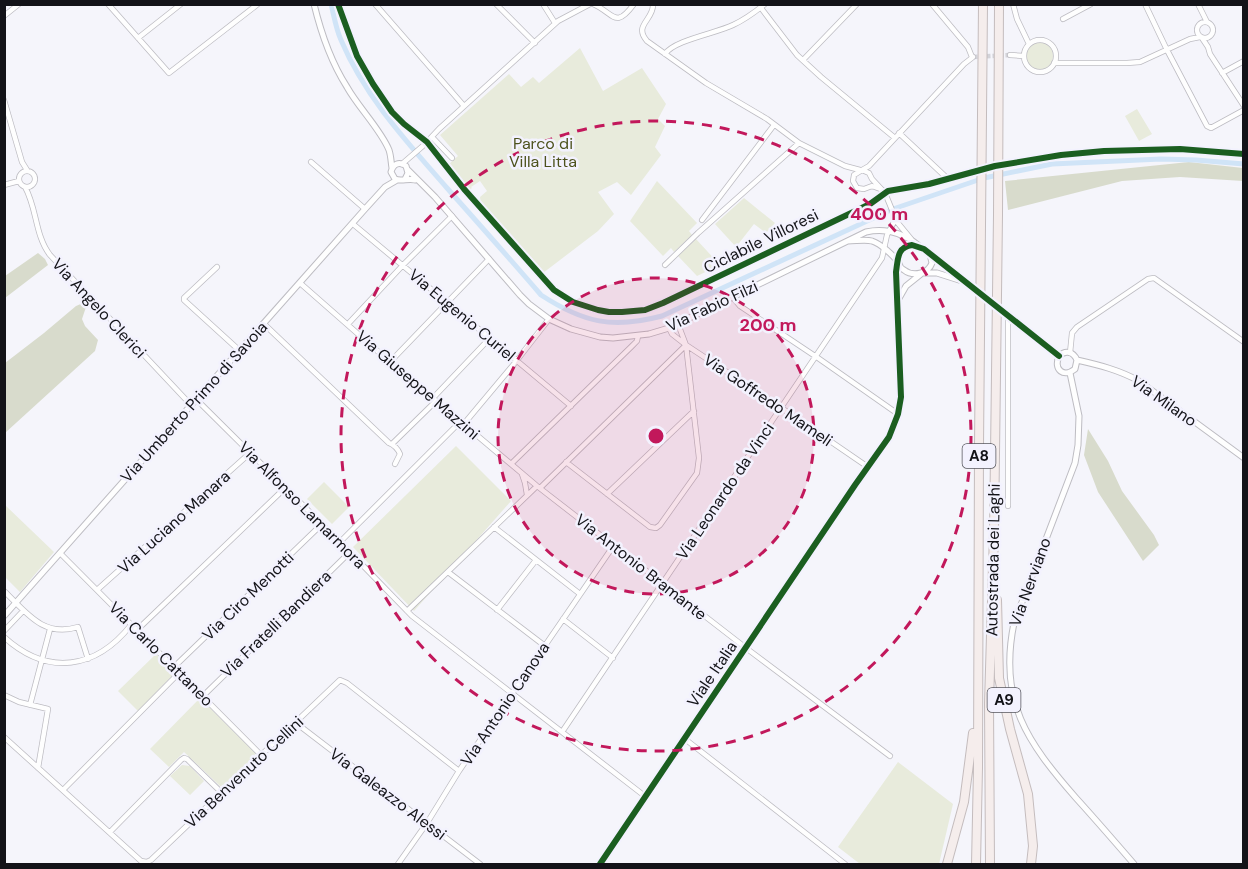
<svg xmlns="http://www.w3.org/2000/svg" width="1248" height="869" font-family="'DM Sans',sans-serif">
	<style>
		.green { fill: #e8ebdc }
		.forest { fill: #d8dbcc }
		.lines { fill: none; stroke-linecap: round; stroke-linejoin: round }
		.canal { stroke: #d0e4f7; stroke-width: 5 }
		.minor-tunnel { stroke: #d3d3d9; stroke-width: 4.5; stroke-dasharray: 4.5 2; stroke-linecap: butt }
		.tertiary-tunnel { stroke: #d3d3d9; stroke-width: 5; stroke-dasharray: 5 2.5; stroke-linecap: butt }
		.minor-casing { stroke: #bdbcc2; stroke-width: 6 }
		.tertiary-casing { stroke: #bdbcc2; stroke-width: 7 }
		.motorway-casing { stroke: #c4bcbd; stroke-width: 10 }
		.minor { stroke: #fefefe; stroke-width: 4.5 }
		.tertiary { stroke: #fefefe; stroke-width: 5 }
		.motorway { stroke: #f5edec; stroke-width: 8 }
		.cycleway-casing { stroke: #f3f2fe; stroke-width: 10 }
		.cycleway { stroke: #1b5e20; stroke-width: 6 }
		.ring { fill: none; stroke: #c2185b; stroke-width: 3; stroke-dasharray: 10 8 }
		.labels { text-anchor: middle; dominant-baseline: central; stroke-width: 5; stroke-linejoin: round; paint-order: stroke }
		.shield { fill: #f3f2fe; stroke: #56565d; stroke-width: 1.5 }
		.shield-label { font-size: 15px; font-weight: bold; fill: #131318 }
		.park-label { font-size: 16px; fill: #4d521d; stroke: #f3f2fe }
		.street-label { font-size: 16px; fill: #131318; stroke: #f3f2fe }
		.centre { fill: #c2185b; stroke: #f3f2fe; stroke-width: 3 }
		.ring-label { font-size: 18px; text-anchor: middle; font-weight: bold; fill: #c2185b; stroke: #f3f2fe; stroke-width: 5; stroke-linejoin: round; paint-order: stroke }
	</style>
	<rect width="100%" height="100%" fill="#f5f5fb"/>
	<path class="green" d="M1025 56a14 14 0 1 1 28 0a14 14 0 1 1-28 0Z
		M580,48l23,43 39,-23 24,36 -8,15 7,7 -10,21 6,8 -30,40 -14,-13 -19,10 16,22 -16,17 -55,42 -62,-68 -1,-8 7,-6 -7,-10 -9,6 1,1 -3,2 -21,-25 10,-9 -18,-21 69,-61 12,13 12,-10 6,6z
		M1137,109l15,25 -13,7 -14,-25z
		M657,181l40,42 -8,8 3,4 -18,17 -3,-4 -8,8 -33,-35z
		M744,198l31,25 -9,10 -12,-9 -18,23 -21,-23z
		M696,239l23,25 -1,2 -21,10 -19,-20z
		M456,446l55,55 -97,110 -61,-64z
		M324,482l25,25 -17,17 -25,-25z
		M5,505l49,47 -34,40 -15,-15z
		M156,654l17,17v4l-35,36 -20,-20z
		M200,698l55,55 -1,6 -29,27h-5l-36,-34 -15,15 -19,-18z
		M898,762l55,42 -14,60h-79l-22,-17z
		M182,765l8,1 14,15 -14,14 -20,-19z"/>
	<path class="forest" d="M1189,162l54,6v13l-63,-4 -58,4 -114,29 -3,-29z
		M38,253l7,6 3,6 -43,33v-22z
		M83,303l3,4 -4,12 3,7 13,14 -3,11 -90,82v-70l39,-30 32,-27z
		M1088,429l20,32 14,30 32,44 5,10 -16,16 -45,-69 -14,-37z"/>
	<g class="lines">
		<path class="canal" d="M331,4c3,12 5,25 10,36 24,57 66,102 106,148 32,36 63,71 94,107 43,28 72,34 121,21l231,-107 91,-31 68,-14 109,-5 35,1 48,4"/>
		<path class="minor-tunnel" d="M973,57l37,-2"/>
		<path class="tertiary-tunnel" d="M972,288l36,28"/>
		<g class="minor-casing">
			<path id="minor" d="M108,4l61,69 89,-69
				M375,4l89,102
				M496,4l39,39
				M543,4l12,19
				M593,4c21,9 22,26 41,0
				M653,4c1,16 -20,21 -6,37l59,42 61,36 32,24 46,23 15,4
				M932,4l36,43 4,10
				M1013,4l4,15 12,25
				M1145,4l22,46 40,76 4,2 33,-18
				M1198,4l9,18
				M761,8l36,47 24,22 74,61
				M4,16l15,-12
				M1063,19l28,-15
				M1197 30a8 8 0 1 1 16 0a8 8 0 1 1-16 0Z
				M138,38l43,-34
				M1202,38l6,9 2,7 34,52
				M1024 56a16 16 0 1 1 32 0a16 16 0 1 1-32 0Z
				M665,54c9,-14 52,-21 68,-29 11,-5 22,-13 32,-21
				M1010,55l14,1
				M803,60l54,-56
				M1054,63h73l13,-1 50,-23 10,-2
				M1222,73l22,-12
				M4,100l18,62 5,8
				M899,133l49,46
				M432,137l20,21
				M311,162l54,47
				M402,164l22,-19 15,-16 119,-108 32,-17
				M862,170l7,-4 95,-102 9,-7
				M19 179a8 8 0 1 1 16 0a8 8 0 1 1-16 0Z
				M4,185l15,-4
				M25,187c12,21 10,49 25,68l141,150
				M883,190l-11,-4 -8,3 -7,-1 -4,-7 1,-6 8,-5 7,3 3,6 13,14 12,29 14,17
				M702,220l72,-95
				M353,224l218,182
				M665,265l33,-32 101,-90
				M217,267l-33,31v2l56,51
				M300,283l90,79 147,124 209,162 144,108
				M734,297l1,3 5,6 78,52 80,56
				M264,324l125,119c5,2 9,6 11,11l-5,10
				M348,324l55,-59 49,-49
				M669,328l3,6 14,11 109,72 73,50
				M1070,353l2,-20 5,-6 71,-48 6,-1 90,64
				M390,362l99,-103
				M433,398l56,-59
				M196,399l144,143 72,74 234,181
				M463,425l51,-61 35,-45
				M392,444l44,-43
				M566,462l84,65 6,1 4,-3 37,-52 2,-15 -13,-113 -8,-21
				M511,464l121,-118 5,-5 1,-5
				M522,474l3,9 2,12
				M540,488l146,-143
				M607,494l87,-83
				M1008,506v-190
				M494,527l86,67
				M340,542l120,-120
				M60,553l201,202
				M448,572l97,74
				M97,590l153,-137
				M4,591c22,21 39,47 74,36l10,32
				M497,610l39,-50
				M407,611l130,-125
				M563,619l50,39
				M137,630l148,-142
				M4,631l19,-20
				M4,637c44,40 92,32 127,-12
				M174,667l148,-143
				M4,695l15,7 29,7 -10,59
				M203,696l147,-144
				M30,705l20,-76
				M296,723l184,141
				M562,732l320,-474 5,-23 8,-15
				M4,737l137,124 6,1 4,-2 189,-180 7,3 112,88
				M685,739l160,125
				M63,790l116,-117
				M110,832l71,-72 3,-2 3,1 35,34
				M398,864l29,-41 32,-52 155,-226"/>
		</g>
		<g class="tertiary-casing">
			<path id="tertiary" d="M314,4c7,29 17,58 33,83 11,20 34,43 42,63 2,6 2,12 3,18
				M408,170l27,27 85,98 9,9 20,15 22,10 29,8 13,1 36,-4 20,-6 197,-96c19,-4 37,1 52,13
				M405,179l3,-6 -2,-7c-7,-5 -13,-2 -15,6l4,7c6,3 13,-1 20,1
				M848,241c8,0 17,-2 24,0 9,3 21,14 26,21 4,6 0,4 6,8 9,7 24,4 28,-7l-2,-9
				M924,273h13l22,7
				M898,300l8,-14 15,-12
				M1008,316l51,40
				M1059,356c-6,14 5,22 16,13l2,-9
				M1059,356c6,-6 14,-5 18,4
				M1077,360c22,5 42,10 62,21l105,77
				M1070,373l9,43 -1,29 -3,18 -61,160c-16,78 13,119 62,175 20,22 39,44 58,66
				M4,616l361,-407 20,-22 12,-7
				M600,864l255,-379 34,-48 9,-23 3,-17 -5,-125 3,-18 4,-6 6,-3 10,1 53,42"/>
		</g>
		<g class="motorway-casing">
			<path id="motorway" d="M997,600l2,78 11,51 18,65 5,52 -2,18
				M947,864l17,-62 9,-69
				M976,864l2,-96 1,-322 4,-442
				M990,864l-1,-161 5,-170 4,-318 1,-211"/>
		</g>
		<use href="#minor" class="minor"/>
		<use href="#tertiary" class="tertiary"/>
		<use href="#motorway" class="motorway"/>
		<g class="cycleway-casing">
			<path id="cycleway" d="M338,4l19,52 16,28 19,28 12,12 23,18 37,47 90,101 19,12 25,8 11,2h13l23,-2 18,-7 207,-99 18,-13 41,-7 66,-18 66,-11 43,-4 76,-2 64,5
				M600,864l255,-379 34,-48 9,-23 3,-17 -5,-125c2,-13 1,-25 16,-27l12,4 135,107"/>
		</g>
		<use href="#cycleway" class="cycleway"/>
	</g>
	<circle cx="656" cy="436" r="158" fill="#c2185b" fill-opacity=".12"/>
	<g class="ring">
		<circle cx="656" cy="436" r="158"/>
		<circle cx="656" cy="436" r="315"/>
	</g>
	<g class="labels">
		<g class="shield">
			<rect x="962.5" y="444" width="33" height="24" rx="4.5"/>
			<rect x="987.5" y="688" width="33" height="24" rx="4.5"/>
		</g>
		<g class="shield-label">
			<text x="979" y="456">A8</text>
			<text x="1004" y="700">A9</text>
		</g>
		<g class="park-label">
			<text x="543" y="143">Parco di<tspan x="543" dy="18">Villa Litta</tspan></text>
		</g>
		<g class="street-label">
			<text transform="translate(761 241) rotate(-26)">Ciclabile Villoresi</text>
			<text transform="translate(712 306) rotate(-25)">Via Fabio Filzi</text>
			<text transform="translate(99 308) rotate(47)">Via Angelo Clerici</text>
			<text transform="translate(462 315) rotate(40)">Via Eugenio Curiel</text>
			<text transform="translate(418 385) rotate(41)">Via Giuseppe Mazzini</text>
			<text transform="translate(768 400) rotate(34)">Via Goffredo Mameli</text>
			<text transform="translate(1164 401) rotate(35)">Via Milano</text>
			<text transform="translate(194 402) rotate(-48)">Via Umberto Primo di Savoia</text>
			<text transform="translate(725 491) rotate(-56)">Via Leonardo da Vinci</text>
			<text transform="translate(302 505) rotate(45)">Via Alfonso Lamarmora</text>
			<text transform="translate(174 522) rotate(-42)">Via Luciano Manara</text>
			<text transform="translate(993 560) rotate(-89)">Autostrada dei Laghi</text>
			<text transform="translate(641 567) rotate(38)">Via Antonio Bramante</text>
			<text transform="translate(1030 582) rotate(-70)">Via Nerviano</text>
			<text transform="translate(248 596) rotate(-44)">Via Ciro Menotti</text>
			<text transform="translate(276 624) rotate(-44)">Via Fratelli Bandiera</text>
			<text transform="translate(161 654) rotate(45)">Via Carlo Cattaneo</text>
			<text transform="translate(712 674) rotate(-56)">Viale Italia</text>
			<text transform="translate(505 704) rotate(-56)">Via Antonio Canova</text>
			<text transform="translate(244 772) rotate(-43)">Via Benvenuto Cellini</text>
			<text transform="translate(388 794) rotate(37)">Via Galeazzo Alessi</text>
		</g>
	</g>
	<circle cx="656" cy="436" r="9" class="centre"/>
	<g class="ring-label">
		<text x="879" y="220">400 m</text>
		<text x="768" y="331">200 m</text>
	</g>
	<rect width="1248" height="869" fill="none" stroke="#131318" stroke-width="12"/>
</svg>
